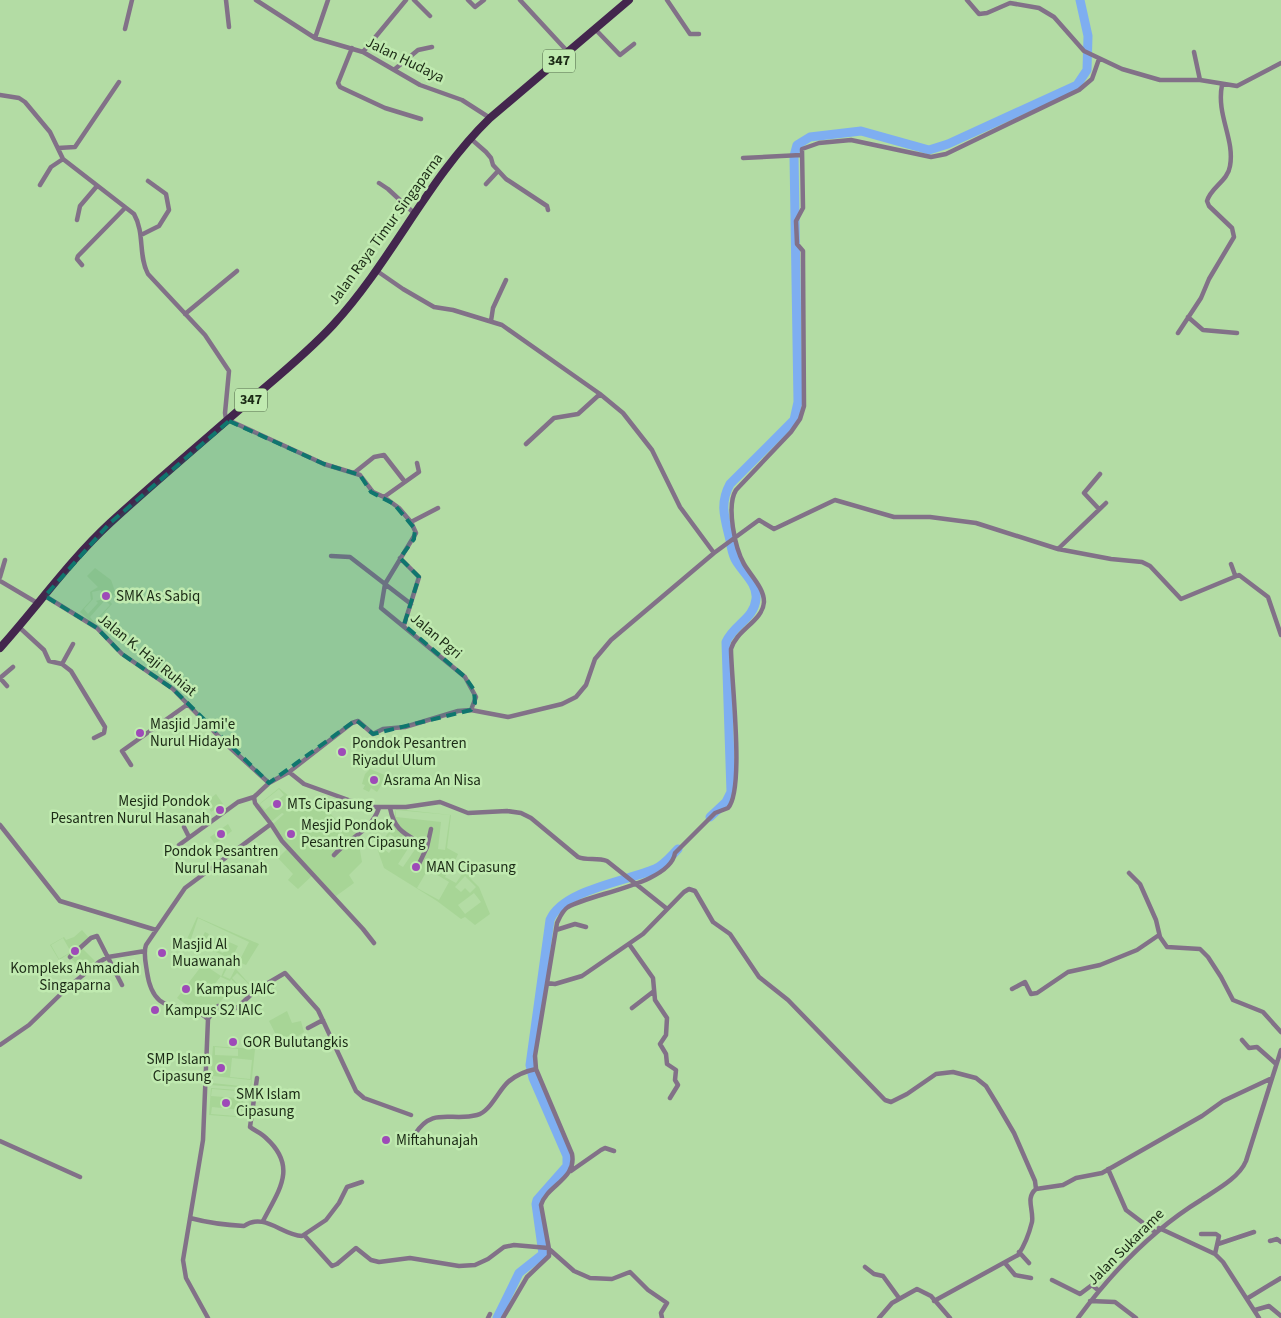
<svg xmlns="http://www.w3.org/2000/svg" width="1281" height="1318" font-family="'Source Sans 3',sans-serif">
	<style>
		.built { fill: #a7d596; fill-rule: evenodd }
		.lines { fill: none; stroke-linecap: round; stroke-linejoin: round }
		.river { stroke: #7eaef1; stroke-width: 9 }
		.minor { stroke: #827188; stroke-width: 4.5 }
		.primary { stroke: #43264d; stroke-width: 8 }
		.marked { fill: #0f766e; fill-opacity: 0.2; stroke: #0f766e; stroke-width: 4; stroke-dasharray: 10 6; stroke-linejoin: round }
		.poi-dot { fill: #9e4ab8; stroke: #c0eab0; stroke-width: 2 }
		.labels { text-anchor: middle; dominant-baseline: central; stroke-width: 5; stroke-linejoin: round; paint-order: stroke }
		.shield { fill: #c0eab0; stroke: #4c6444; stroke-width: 1 }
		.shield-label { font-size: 14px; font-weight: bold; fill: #1b2a15 }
		.street-label { font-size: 15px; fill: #1b2a15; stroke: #c0eab0 }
		.poi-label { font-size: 15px; fill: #1b2a15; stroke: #c0eab0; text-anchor: start }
	</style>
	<rect width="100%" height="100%" fill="#b3dca4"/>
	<path class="built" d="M95,568l16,12 5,14 -9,4 5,6 -18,20 -14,-12 11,-12 -1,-8 8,-5 -11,-11zM101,590l2,9 -7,2 2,2 -10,11 -4,-5 9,-10 -1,-7zM105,600l5,5 -16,17 -4,-5z
		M370,769l17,7 -10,16 -6,-4 -2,4 -6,-3 2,-4 -3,-1 3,-10z
		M279,788l15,12 -7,11 13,-15 10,11 6,-6 13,11 9,10 -1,5 15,-3 5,9 5,29 -13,13 5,8 -18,13 -22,-22 -16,15 -10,-9 5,-6 -15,-16 11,-11 -17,-22 12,-11 -2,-1 -11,9 -13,-17zM279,789l5,6 -19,15 -5,-6z
		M216,794l7,10 -12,8 -5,-10z
		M396,809l55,6 -4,33 11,6 -4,9 10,6 5,-4 7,7 -6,6 9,9 11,27 -15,11 -10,-8 -4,2 -24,-18 -53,-33 -7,-20 14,-19zM396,810l54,5 -5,35 -7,-1 3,-27 -45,-5zM390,834l9,6 -10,13 -8,-6zM413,841l5,4 -15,22 -5,-3zM431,864l6,3 -3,6 15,9 -10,18 -22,-12zM452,864l12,7 -8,12 -11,-6zM465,876l11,11 -6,6 -5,-5 -4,4 -6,-5zM474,893l7,9 -16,12 -7,-9z
		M228,824l4,7 -17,13 -5,-7z
		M197,917l62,27 -13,21 -7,-3 -3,7 17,19 -7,6 -15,-15 -1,2 -9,-4 8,-19 -42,-19zM198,918l51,24 -19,37 -7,-3 15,-30 -9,-4 -6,11 -7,-3 5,-11 -5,-2 -6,11 -7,-3 6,-11 -4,-2 -6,11 -8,-4zM237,973l15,14 -6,6 -14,-15z
		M82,930l7,8 -8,9 14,14 -11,10 -17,-16 -8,5 -9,-15 14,-8 2,3 8,-3zM63,938l8,14 -12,7 -8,-14z
		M203,964l18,12 -7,9 12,10 -16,19 -19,-6 -14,-10z
		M287,1011l5,12 9,-2 3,11 -9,6 -3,6 -15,-7 -8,-16z
		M213,1046l42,3 -4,39 -41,-3zM215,1047l23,2v7l-23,-1zM232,1058l20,2 -2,19 -20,-2zM213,1076l38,4 -1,7 -38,-4z
		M211,1088l41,3 -2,27 -41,-3zM212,1089l38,3v7l-39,-3zM243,1099l7,1 -2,17 -37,-3 1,-7 30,3z"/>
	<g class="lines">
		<path class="river" d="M710,817l16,-15 5,-10 -5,-150c8,-18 28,-23 30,-43 2,-16 -15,-28 -21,-40 -3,-6 -4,-13 -5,-19 -5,-21 -11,-36 0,-56l64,-64 4,-18 -4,-246 3,-11 13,-8 51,-6 68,19 19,-6 129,-59 10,-15 1,-34 -8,-36
			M497,1318l22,-45 24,-19 -7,-50 1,-4 30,-34v-10l-34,-78 -3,-13 20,-145c12,-30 77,-39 105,-51 9,-4 16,-13 23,-20"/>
		<path class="minor" d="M226,0l3,27
			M256,0l59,38 48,14 57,33 42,15 28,18
			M414,0l16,16
			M468,0l7,7 9,-7
			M520,0l48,52
			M667,0l23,34h9
			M967,0l12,14 8,-1 23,-10 29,5 15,9 30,34 38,18 38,11h40l37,6 44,-23
			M125,29l7,-29
			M596,30l24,25 14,-11
			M315,38l13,-38
			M352,48l-14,35 2,4 45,21 36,11
			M363,52l43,-52
			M1194,52l6,28
			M395,69l23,-19 14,-3
			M0,95l19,3 6,4 25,30 13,27 71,55c11,19 4,42 14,60l57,61 24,36 -4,42 1,6 98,45 36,11 13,17 11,5 15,11 12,14 5,11 -31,51 26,20
			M470,138l16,14 5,6 2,7 13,14 41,27 1,4
			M58,148l17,-1 44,-65
			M743,158l58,-3
			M379,183l9,6 27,25
			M486,184l12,-13
			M40,185l11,-18 12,-8
			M77,220l3,-14 17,-20
			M141,235l18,-9 10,-16 -3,-16 -18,-13
			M82,265l-5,-6 1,-3 47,-48
			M377,271l26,18 31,18 19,3 49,15 98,69 23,19 29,37 28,57 34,46 45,-33 15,9 61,-29 59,17h36l46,6 82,26 53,10 31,3 8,4 31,33 58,-24 29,22 13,38
			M185,314l52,-43
			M1188,317l15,13 34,3
			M491,321l2,-13 13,-28
			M1178,333l23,-35 8,-19 25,-42 -2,-9 -23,-22 -2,-5c4,-14 21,-20 23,-35 5,-27 -14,-51 -8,-81
			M526,444l28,-26 24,-4 22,-20
			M354,473l20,-16 10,-2 21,27
			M384,497l35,-25 -2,-9
			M1099,509l-15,-16 16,-19
			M411,522l27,-14
			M1058,549l48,-46
			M331,556l19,1 35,27 -4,24 84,69 11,20 -5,13
			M400,558l19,19 -15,48
			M1231,564l4,11
			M0,577l5,-17
			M0,581l39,23
			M45,596l52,32 25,26 51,35 54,56 42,38
			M19,627l25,23 5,11 13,3 9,7 34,56 -1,6 -10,5
			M62,664l11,-20
			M0,678l13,-11
			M0,678l7,8
			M131,765l-9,-14 66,-47
			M289,772l15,12 64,23h38l34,-5 28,11 39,-2 14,2 10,5 47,39c9,4 19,0 29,4l59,47
			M390,808c5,25 17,26 37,39l-9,19
			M271,824l11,17 81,88 11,14
			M0,825l60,76 96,29
			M184,827l5,10
			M179,845l59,-43 16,-5
			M427,847l4,-18
			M334,855c15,-17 37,-24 45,-47
			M1129,873l11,11 16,36 4,17 7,10 33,2 8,8 13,20 12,23 30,12 18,20
			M556,930l19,-6 11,3
			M629,944l24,34 2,22 12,18 -1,17 -6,9 6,10 1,10 9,6 -1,10 3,5 -8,13
			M70,957l21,-19 6,-2 25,49
			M547,983l8,1 27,-8 61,-42 41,-42 5,-3 6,2 18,31 17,12 29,43 29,23 97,100 6,2 16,-8 29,-20 17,-2 23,6 10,8 11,18 17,29 21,48 1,8 27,-4 13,-7 26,-5 100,-57 21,-15 47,-22
			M1012,989l13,-7 6,12 6,-1 31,-21 32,-7 37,-15 22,-15
			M632,1008l22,-17
			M208,1019l10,-13 19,2 19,-18 29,-17 33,37 38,81 8,7 47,17
			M308,1028l15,-8
			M1242,1040l7,8 8,-1 18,16
			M0,1045l29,-20 37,-36 33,-27 9,-5 37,-6
			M257,1078l-7,49c5,4 12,6 16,11 32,29 13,52 -3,83
			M415,1134c18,-28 36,-12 62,-19 13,-3 21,-24 31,-33 8,-7 18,-11 28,-13
			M0,1141l80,36
			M1108,1169l18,41 29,22
			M571,1171l30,-21 4,-2 9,3
			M190,1218c19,5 35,7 54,8 20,-14 38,9 58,10l24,-16 13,-17 8,-16 15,-5
			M1159,1228l56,26 8,8 36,56
			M1201,1234h15l3,2 -4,18
			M304,1235l28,31 5,-2 19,-16 15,12 8,2 31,-4 49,8 16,-1 13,-6 16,-12 10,-2 34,3 26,23 16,7 22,1 18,-7 18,18 19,13 -6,10 1,5
			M1270,1241l7,-2 4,3
			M1218,1244l36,-12
			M1019,1252l10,11
			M1005,1263l10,12 16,3
			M865,1267l9,7 9,2 16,22
			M1052,1280l28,14 12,-9 7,6
			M1248,1298l33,-20
			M934,1301l84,-46c7,-10 11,-21 14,-33 2,-12 -7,-24 4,-33
			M1090,1301l25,1 21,16
			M1255,1310l14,-4 12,10
			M208,1318l-22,-40 -3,-18 20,-120 5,-121c-23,-21 -54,2 -61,-47 -1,-8 -4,-19 -1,-27l39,-57 86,-64 -16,-21 -1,-6 15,-14 20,-11 63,-49 6,-2 15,13 10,-5 22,-2 53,-16 13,-1 37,7 54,-13 14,-7 10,-12 9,-26 16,-19 103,-87
			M488,1318l2,-4
			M503,1318l24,-41 22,-21v-7l-8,-44c6,-20 36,-26 31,-51l-36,-85 -1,-13 22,-133c3,-6 5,-12 11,-16 24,-14 102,-23 107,-54l40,-40 13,-5c17,-18 3,-130 3,-159 5,-19 32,-28 33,-47 0,-14 -13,-26 -20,-38 -9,-16 -18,-58 -8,-74l55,-58 9,-13 4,-13 -1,-148v-7l-6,-7 -1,-23 7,-13 -1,-59 17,-6 32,-3 80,17 15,-3 133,-64 13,-11 7,-20
			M879,1318l13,-15 25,-14 14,7 19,22
			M1078,1318c34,-46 74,-88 123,-118 15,-10 38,-22 45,-39l35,-111"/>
		<path class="primary" d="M0,648c37,-41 69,-87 110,-125 47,-43 97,-85 145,-127 27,-23 54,-45 78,-71 59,-64 95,-147 157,-207l139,-118"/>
	</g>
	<path class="marked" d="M229,421l95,43 36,11 11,17 23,12 21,25 -1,10 -14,19 19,19 -15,48 61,52 9,13 1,13 -4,7 -98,24 -17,-14 -87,63 -96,-94 -51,-35 -25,-26 -52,-32 64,-72z"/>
	<g class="poi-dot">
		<circle cx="106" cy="596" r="5"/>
		<circle cx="140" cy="733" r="5"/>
		<circle cx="342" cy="752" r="5"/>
		<circle cx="374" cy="780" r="5"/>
		<circle cx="277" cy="804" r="5"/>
		<circle cx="220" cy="810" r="5"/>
		<circle cx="221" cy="834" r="5"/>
		<circle cx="291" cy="834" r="5"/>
		<circle cx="416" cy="867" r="5"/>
		<circle cx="75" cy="951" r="5"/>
		<circle cx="162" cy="953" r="5"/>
		<circle cx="186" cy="989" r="5"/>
		<circle cx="155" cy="1010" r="5"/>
		<circle cx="233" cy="1042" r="5"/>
		<circle cx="221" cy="1068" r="5"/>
		<circle cx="226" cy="1103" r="5"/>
		<circle cx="386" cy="1140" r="5"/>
	</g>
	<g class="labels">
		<g class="shield">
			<rect x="543" y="49.5" width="32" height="23" rx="4"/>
			<rect x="235" y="388.5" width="32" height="23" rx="4"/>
		</g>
		<g class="shield-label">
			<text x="559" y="61">347</text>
			<text x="251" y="400">347</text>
		</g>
		<g class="street-label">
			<text transform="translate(405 60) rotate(26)">Jalan Hudaya</text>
			<text transform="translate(386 229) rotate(-54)">Jalan Raya Timur Singaparna</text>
			<text transform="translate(436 636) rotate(40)">Jalan Pgri</text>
			<text transform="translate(147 655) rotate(39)">Jalan K. Haji Ruhiat</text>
			<text transform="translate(1126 1247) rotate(-45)">Jalan Sukarame</text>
		</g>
		<g class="poi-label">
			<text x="116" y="596">SMK As Sabiq</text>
			<text x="150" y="724">Masjid Jami'e<tspan x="150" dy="17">Nurul Hidayah</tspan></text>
			<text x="352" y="743">Pondok Pesantren<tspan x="352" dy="17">Riyadul Ulum</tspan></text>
			<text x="384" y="780">Asrama An Nisa</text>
			<text x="210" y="801" text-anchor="end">Mesjid Pondok<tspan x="210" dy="17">Pesantren Nurul Hasanah</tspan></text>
			<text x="287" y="804">MTs Cipasung</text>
			<text x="301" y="825">Mesjid Pondok<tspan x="301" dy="17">Pesantren Cipasung</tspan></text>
			<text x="221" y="851" text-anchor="middle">Pondok Pesantren<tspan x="221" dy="17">Nurul Hasanah</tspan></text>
			<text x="426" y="867">MAN Cipasung</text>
			<text x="172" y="944">Masjid Al<tspan x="172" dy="17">Muawanah</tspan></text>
			<text x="75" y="968" text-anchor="middle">Kompleks Ahmadiah<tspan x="75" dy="17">Singaparna</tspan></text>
			<text x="196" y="989">Kampus IAIC</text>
			<text x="165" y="1010">Kampus S2 IAIC</text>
			<text x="243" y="1042">GOR Bulutangkis</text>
			<text x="211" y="1059" text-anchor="end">SMP Islam<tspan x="211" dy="17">Cipasung</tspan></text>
			<text x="236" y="1094">SMK Islam<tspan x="236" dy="17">Cipasung</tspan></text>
			<text x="396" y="1140">Miftahunajah</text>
		</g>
	</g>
</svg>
